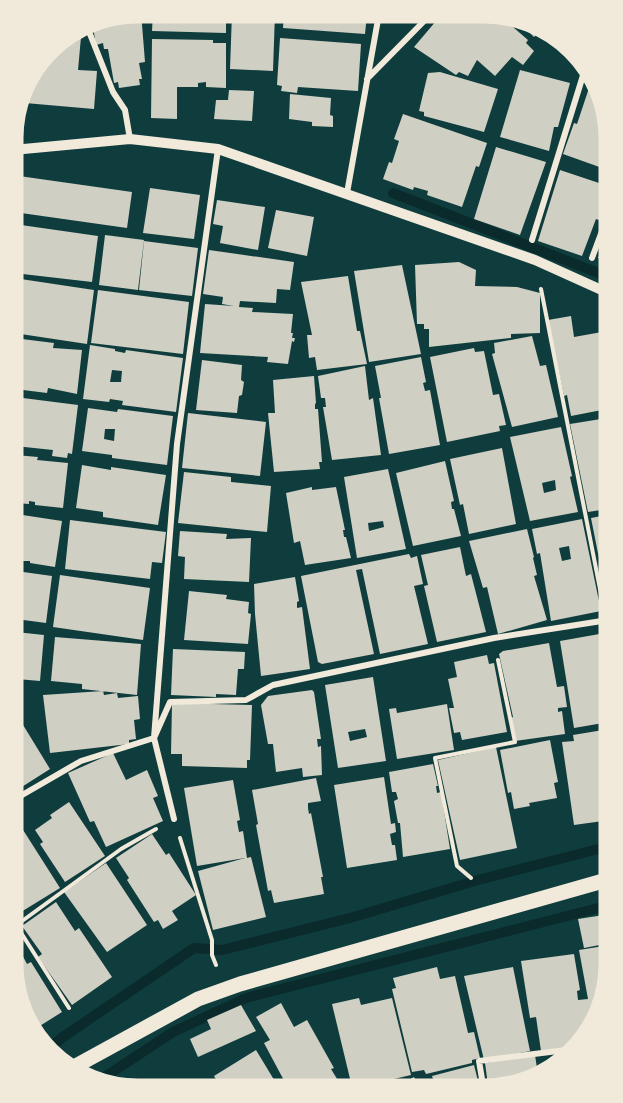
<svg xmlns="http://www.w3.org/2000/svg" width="623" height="1103" font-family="'Alegreya Sans',sans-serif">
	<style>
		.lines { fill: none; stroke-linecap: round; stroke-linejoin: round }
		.stream { stroke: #0a2a2b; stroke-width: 10 }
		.building { fill: #cfcfc3; fill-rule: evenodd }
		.path { stroke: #f1e9da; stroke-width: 4 }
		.minor { stroke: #f1e9da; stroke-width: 6 }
		.tertiary { stroke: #f1e9da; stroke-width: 10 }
		.primary { stroke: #f1e9da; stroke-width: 15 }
		.rim { fill: none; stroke: #f1e9da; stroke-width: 3 }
	</style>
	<rect width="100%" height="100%" fill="#0f3d3e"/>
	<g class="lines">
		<path class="stream" d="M393,193l213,83
			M48,1049l15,-12 131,-89 28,2 128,-32 128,-38 132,-34
			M100,1080l73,-48 73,-34 364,-93"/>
	</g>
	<path class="building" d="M138,12h3l4,50 -6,1 3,16h-3l1,6 -21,3 -1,-6 -4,1 -6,-34h-4l-1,-6 -7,2 -4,-24z
		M153,12l73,1v20l-74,-2z
		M232,13h43l-2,58 -43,-2z
		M284,13l83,1 -2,20 -82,-6z
		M442,14h56l30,26 -2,3 8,8 -11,14 -11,-8 -17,19 -18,-16 -9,16 -9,-4 -3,3 -42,-28z
		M513,16l28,14 -7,7z
		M68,35l13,2 -3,33 19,1 -3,38 -69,-6 2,-19 -2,-2 30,-38z
		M280,38l81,6 -3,47 -60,-4 -1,6 -16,-2 1,-5 -5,-1z
		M152,39l61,1v3h13v45l-20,-1v-5l-8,1v4h-21v32l-26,-1z
		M520,70l50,13 -12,44h-4l-5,24 -49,-14z
		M440,72l58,17 -14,43 -60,-16v-4l-5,-1 9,-38z
		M590,85l8,3 6,9 1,72 -42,-15 11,-31 3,1z
		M229,90l25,1 -2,30 -38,-2 2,-19h12z
		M290,94l41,4 -1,17 3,1v11l-21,-1v-4l-23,-3z
		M403,114l84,29 -8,24 -3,-1 -14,41 -35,-12 1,-4 -14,-4 -1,3 -30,-11 6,-17 3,1 7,-22 -5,-2z
		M496,147l50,15 -26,73 -46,-16z
		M560,170l45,15v37l-9,-3 -14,37 -44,-15z
		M19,176l113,16 -5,36 -113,-16z
		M150,188l50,7 -6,44 -51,-6z
		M217,200l48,7 -7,43 -38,-7 3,-17 -10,-2z
		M276,210l38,7 -7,39 -39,-8z
		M14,224l84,12 -6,46 -78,-9z
		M105,235l39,5 -6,50 -39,-5z
		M605,239v22l-7,-3z
		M144,241l54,7 -6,48 -53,-6z
		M209,250l85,12 -4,28 -13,-1 -1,14 -36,-2 -1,6 14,1 -1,4 41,2 -2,19h2l-1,5h3l-1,4 -2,-1 -4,23 -21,-2 1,-5 -68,-4 5,-49 29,2 -12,-2 1,-7 -20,-3z
		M459,262l17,8 -1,16 42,1 23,6v40l-29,1v4l-82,9v-18h-5v-5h-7l-2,-59z
		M402,265l19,89 -52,8 -15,-91z
		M348,276l9,55h3l7,33 -50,6 -2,-13 -6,1 -2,-23h5l-11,-53z
		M14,278l80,12 -7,54 -73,-11z
		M98,290l91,12 -6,52 -92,-11z
		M571,316l3,21 28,-5 1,5 3,-1 1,73 -36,7 -4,-21 -3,1 -16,-76z
		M532,336l8,30 6,-1 12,52 -46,10 -20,-73 3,-1 -1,-10z
		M14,338l40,5 -1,5 29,2 -5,44 -29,-6 -1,5 -32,-4z
		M90,345l25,4v2l10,2 1,-3 57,8 -7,54 -54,-7 1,-4 -13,-2 -1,3 -26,-3zM112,370l10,1 -1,11h-11z
		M474,348l1,4 9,-1 9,44 6,-1 7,31 -7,1 1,5 -53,11 -17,-85z
		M421,357l5,25 -3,1 2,8 5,-1 10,55 -51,9 -10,-56h2l-6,-32z
		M202,360l40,5 -1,15 3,2 -2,13 -3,1 -2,17 -41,-3z
		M365,366l4,34 4,-2 8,57 -49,5 -9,-53h3l-1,-9h-4l-3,-22z
		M314,376l2,27 -1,1v5h3l4,53h-3l1,7 -46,3 -6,-59h7l-2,-33z
		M15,397l63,8 -6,49 -4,-1 -1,5 -15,-2 1,-6 -38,-4z
		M88,408l29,4 1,-3 55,7 -6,49 -55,-7v-3l-30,-4zM105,429h10l-1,12 -10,-2z
		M188,413l78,9 -6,54 -78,-8z
		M607,418v91l-19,3 -18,-88z
		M561,427l11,49 -2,1 8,35 -48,9 -20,-84zM555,480l1,10 -12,3 -2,-10z
		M502,448l14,76 -47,10 -6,-30 -3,1 -10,-46z
		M15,455l23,2 -1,3 31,3 -5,45 -28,-3v-3l-6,-1v3l-13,-1z
		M445,461l9,40 -3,1 1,7h2l7,27 -48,10 -17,-73z
		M82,465l29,5v-3l55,8 -8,50 -55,-8v-5l-27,-4z
		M388,469l18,80 -49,9 -13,-81zM383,521l1,6 -15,4 -1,-8z
		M184,472l47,5v5l40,4 -4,46 -89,-9z
		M312,487v3l24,-3 9,43h-2l1,7h2l5,21 -46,7 -5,-24 -6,2 -8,-50z
		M16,514l46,7 -7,46 -25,-4v-2h-14z
		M607,515l1,84h-1l-16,-81z
		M582,519l19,92 -50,10 -11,-68 -3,1 -5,-25zM569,546l2,13 -9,2 -3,-13z
		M70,520l96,12 -4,31 -10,-1 -2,17 -85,-10z
		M527,529l7,28 -1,1 4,17 -3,1 13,44 -49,14 -11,-47 -4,1 -14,-47z
		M180,531l47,3 -1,5 25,-1 -2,44 -65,-3 1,-22 -7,-1z
		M460,547l6,29 5,-2 15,58 -49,10 -13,-56 4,-1 -7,-30z
		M409,554l2,4 6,-2 6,28 -9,2 14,58 -48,10 -18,-85 -6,1 18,84 -52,10 -4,-2 -17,-86z
		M16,571l36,5 -6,47 -30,-4z
		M60,575l90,13 -7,52 -90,-13z
		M295,577l4,24 -2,1v6l5,-1 8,62 -49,7 -6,-62 -1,-30z
		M189,591l38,4 -1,4 23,3 -1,11 3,1 -3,30 -64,-4z
		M16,632l28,3 -4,46 -23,-2z
		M605,633l3,18 1,71 -35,6 -14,-87z
		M55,637l86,7 -4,51 -55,-6v-5l-31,-3z
		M549,643l8,44 7,-1 3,21 -9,1v4l4,-1 3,23 -50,7 -4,-23 2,-1 -14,-63 4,-3z
		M173,649l72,3 -1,17h-6l-2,26 -20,-1v3l-45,-2z
		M487,655l2,9 5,-1 13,69 -45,8 -2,-8 -6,1 -5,-25h5l-6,-29 9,-2 -3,-15z
		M373,677l13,84 -48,7 -13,-83zM365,729l2,8 -17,4 -2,-9z
		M312,690l2,2 7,47h-4l1,8 3,-1 1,29 -19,2 -1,-9 -26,4 -3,-28h-5l-7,-39 7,-9z
		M103,691l1,4 13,-2 1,5 20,-2 2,23 -6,1 2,19 -7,1v4l-79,9 -7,-58z
		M172,703l80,2 -2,55h-3v8l-65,-2v-12h-11z
		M447,704l7,46 -57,9 -8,-50 7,-1 1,5z
		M17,715l33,54 -33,21z
		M609,729l1,91 -36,5 -12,-83 12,-1 -1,-6z
		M550,740l8,42 -4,1 3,15 -28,5 1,3 -16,3 -3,-17 -3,1 -8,-43z
		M496,747l21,101 -57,12 -22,-100z
		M113,753l13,27 21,-10 11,26 -5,2 10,23 -57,26 -12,-26 -4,1 -22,-49z
		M433,764l5,22h-2l1,7 4,-1 9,57 -47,8 -3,-34h-2l-4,-22 4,-2 -2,-7h-4l-3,-20z
		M384,777l7,47 4,-1 1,9 -6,2 2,11h3l2,15 -50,8 -13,-83z
		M316,778l5,23 -13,2v5l1,6 2,-1 12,64h-2l3,17 -50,9 -3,-13 -3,1 -12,-66 2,-1 -6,-34z
		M233,780l7,40 -3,1 2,11 4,-1 4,27 4,-1 15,60 -53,13 -15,-59 47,-13 -48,8 -13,-78z
		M69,802l36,54 -40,26 -25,-38 3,-2 -8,-12 17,-12 -2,-3z
		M18,822l42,66 -39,24h-3z
		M152,834l14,21 3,-2 27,42 -24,16 6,9 -15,9 -5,-9 -4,2 -27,-42 2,-2 -13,-20z
		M106,863l41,62 -40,27 -43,-60z
		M56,902l19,29 4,-3 33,49 -40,28 -34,-48 4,-3 -20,-28z
		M610,914v29l-26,5 -6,-29z
		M610,945l1,28 -26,68 -6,5 -38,5 -5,-34 -6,1 -9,-57 53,-7 6,36 -3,1 1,9 10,-1 -9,-49z
		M18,947l9,17 4,-2 31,50 -27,17 -16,-23z
		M437,967l3,12 15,-3 13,57 6,-1 6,26 -8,2v3l-46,11 -2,-4 -12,2 -20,-83 4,-1 -3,-10z
		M513,967l17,84 -46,9 -20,-84z
		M359,998l2,7 31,-7 19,77 -47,11 -12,1 -20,-83z
		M281,1003l13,24 13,-7 27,48 -3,1 11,18 -54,1 -24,-45 6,-3 -14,-23z
		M241,1005l15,26 -58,26 -8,-18 21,-10 -4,-9z
		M256,1050l23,38h-58l-7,-12z
		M535,1055l3,20 -12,9 -38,1 -3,-22z
		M474,1065l5,20h-44l-3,-9z
		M414,1077l5,9h-22z"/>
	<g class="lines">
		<path class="path" d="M541,289l61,310
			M180,838l32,102v15l4,10
			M471,878l-14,-12 -22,-108 80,-16 -17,-82
			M18,924l103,-75 35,-20
			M18,928l51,80"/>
		<path class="minor" d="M86,24l27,68 12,18 5,29
			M367,79l64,-65
			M13,168l3,-18
			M347,193l32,-179
			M532,240l53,-171
			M592,258l13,-35
			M17,798l64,-37 73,-23 16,-36 76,-2 27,-15 221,-47 114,-18
			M174,819l-20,-81 23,-294 41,-295
			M483,1085l-4,-24 95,-12"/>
		<path class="tertiary" d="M13,150l117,-11 88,10 317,111 71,32"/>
		<path class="primary" d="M72,1068l126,-69 42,-15 370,-105"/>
	</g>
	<path d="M0 0H623V1103H0ZM138 22H484A116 116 0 0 1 600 138V964A116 116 0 0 1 484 1080H138A116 116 0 0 1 22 964V138A116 116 0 0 1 138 22Z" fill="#f1e9da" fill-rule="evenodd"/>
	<path class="rim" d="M138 22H484A116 116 0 0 1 600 138V964A116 116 0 0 1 484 1080H138A116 116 0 0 1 22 964V138A116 116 0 0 1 138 22Z"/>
</svg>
